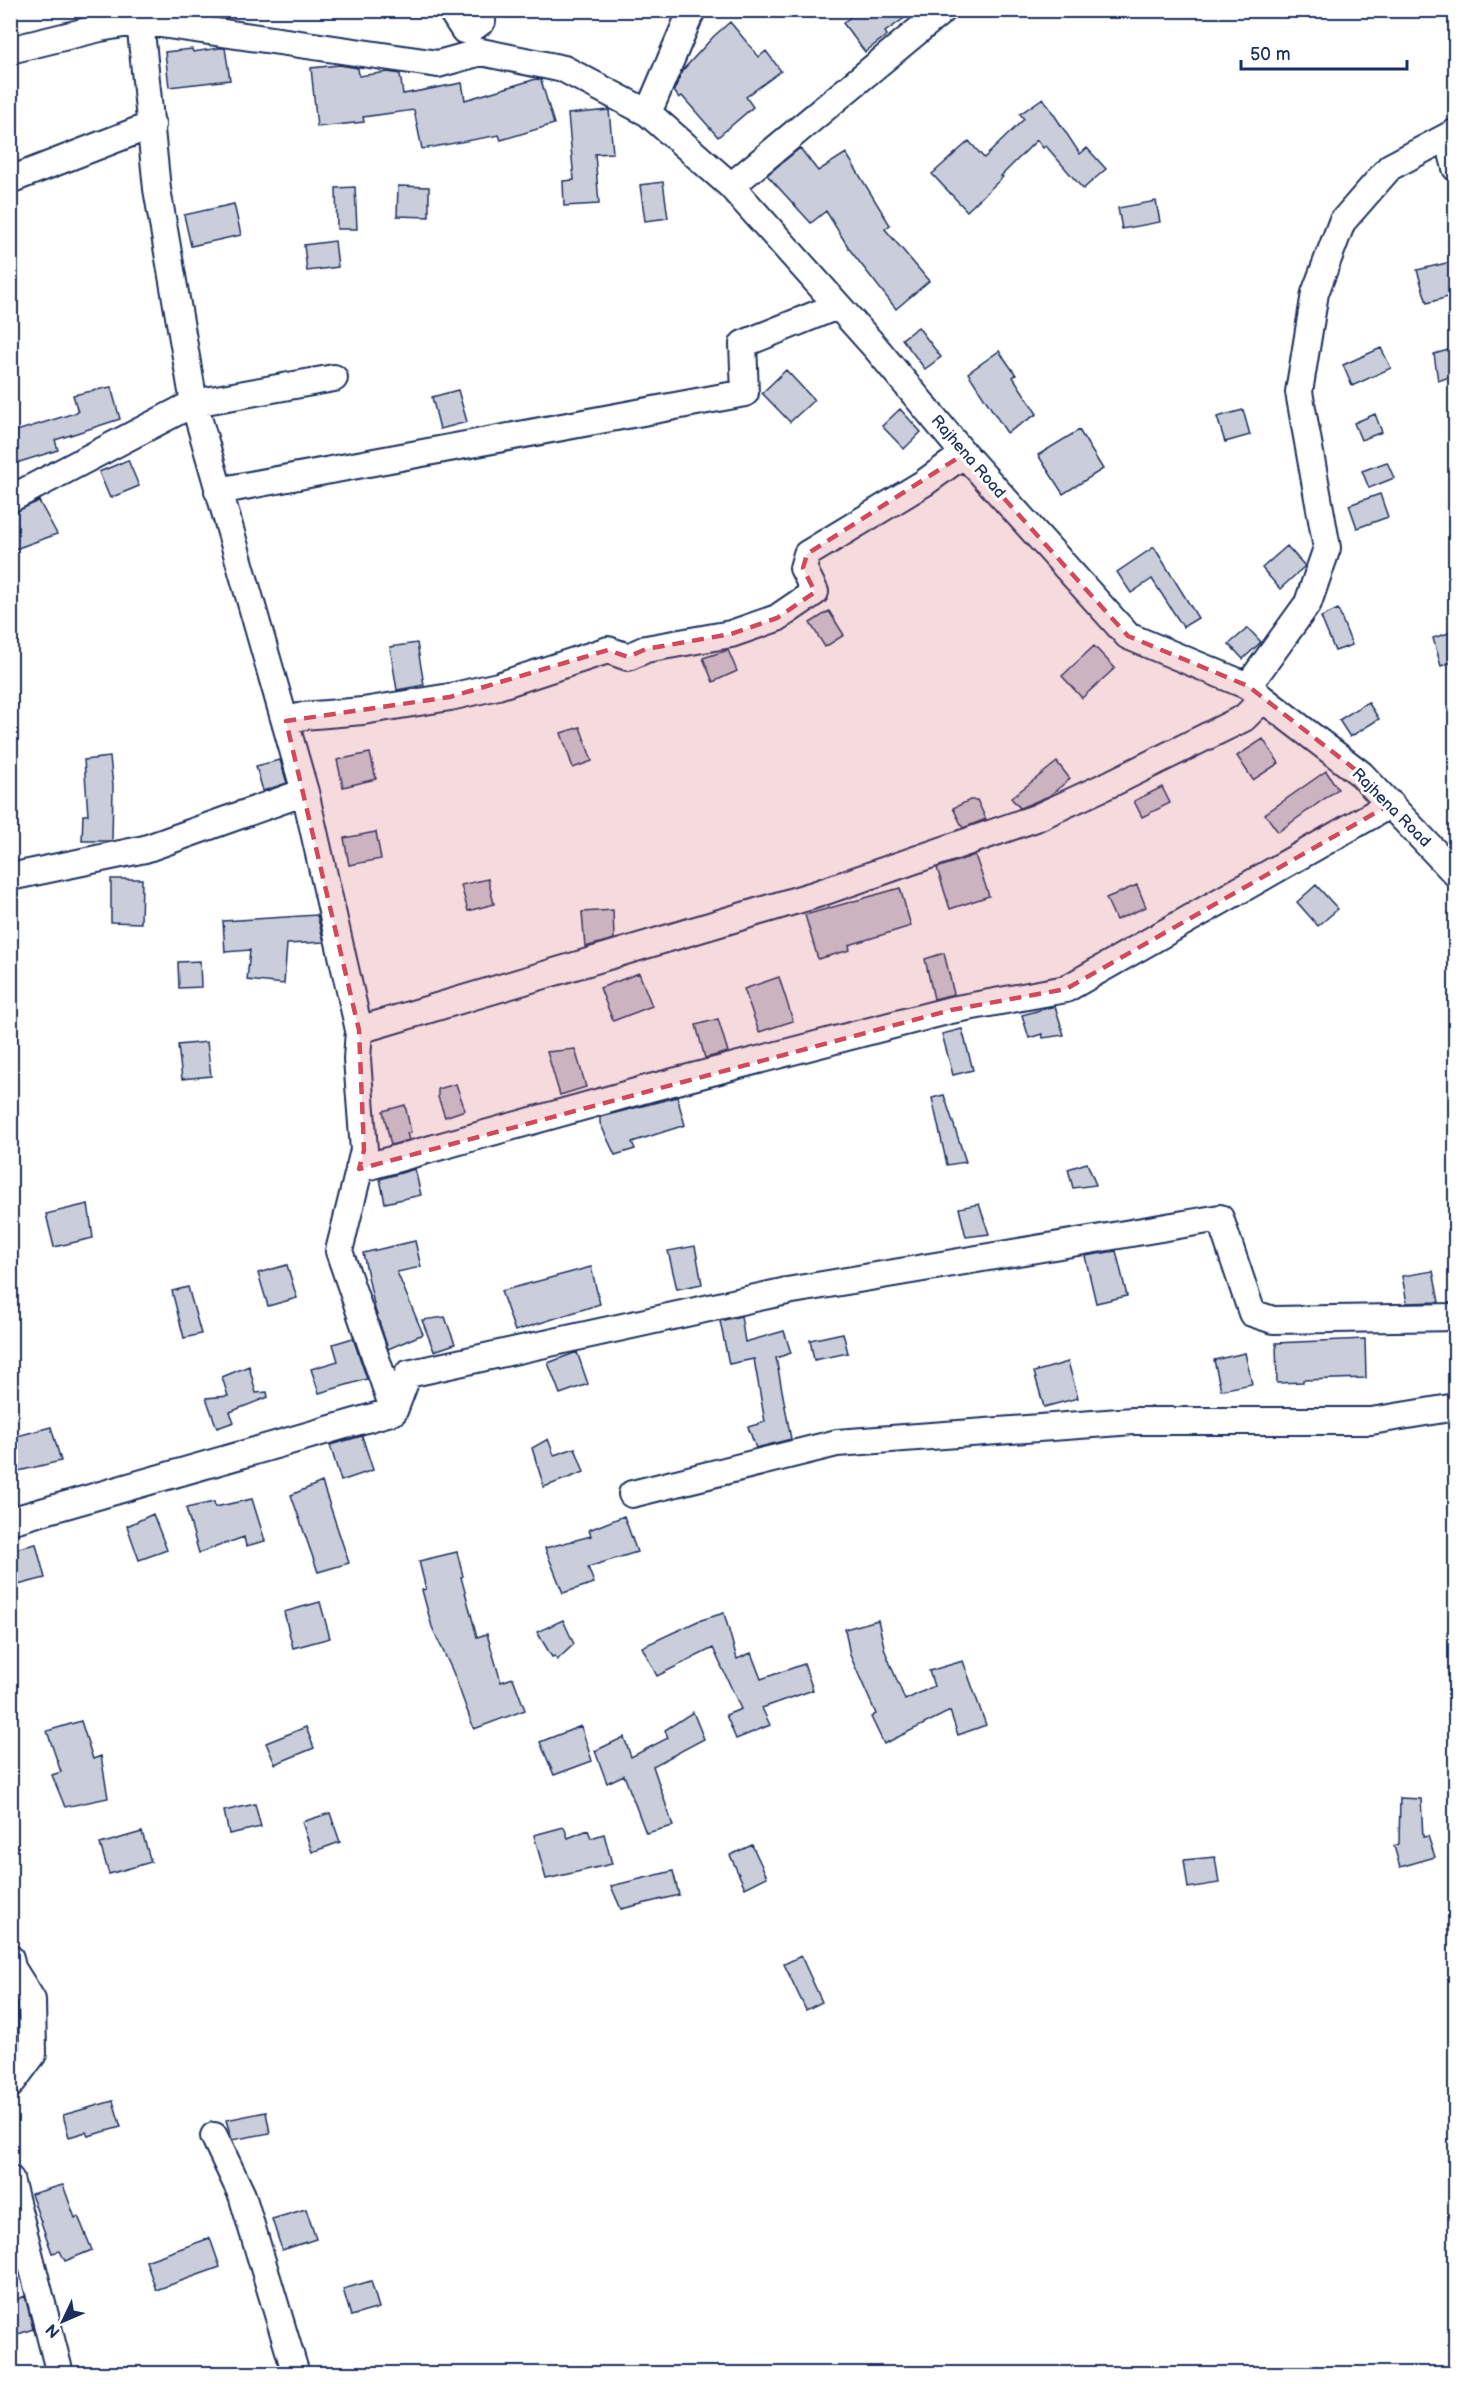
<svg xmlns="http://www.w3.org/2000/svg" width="1466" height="2384" font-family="'Balsamiq Sans',sans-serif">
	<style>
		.building { fill: #caceda; stroke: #1b2f5e; stroke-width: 1.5 }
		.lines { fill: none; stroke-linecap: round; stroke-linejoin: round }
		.minor-casing { stroke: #1b2f5e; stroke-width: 30 }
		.minor { stroke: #fff; stroke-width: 26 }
		.marked { fill: #d1495b; fill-opacity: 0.2; stroke: #d1495b; stroke-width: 4.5; stroke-dasharray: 12 8; stroke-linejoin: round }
		.labels { text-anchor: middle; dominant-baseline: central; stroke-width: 6; stroke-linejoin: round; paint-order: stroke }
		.street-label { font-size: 16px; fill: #1b2f5e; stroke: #fff }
	</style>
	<rect width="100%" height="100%" fill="#fff"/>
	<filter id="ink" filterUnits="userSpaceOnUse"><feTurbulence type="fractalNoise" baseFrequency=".0167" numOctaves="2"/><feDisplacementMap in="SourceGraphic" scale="12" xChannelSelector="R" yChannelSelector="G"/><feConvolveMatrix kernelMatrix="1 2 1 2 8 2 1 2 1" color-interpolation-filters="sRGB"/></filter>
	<g filter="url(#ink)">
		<path class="building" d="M859,10h57l-31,22 2,3 -22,17 -22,-29z
			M730,22l29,35 7,-6 15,20 -35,26 7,10 -35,30 -36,-41 -3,2 -5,-7 8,-20 32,-35z
			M219,48h6l5,32 -61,7 -4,-35 27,-3 1,3z
			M339,65l19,3 1,8 29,-4 12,2 3,20 59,-11 3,17 71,-21 5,1 13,44 -53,16 -2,-5 -77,14 -8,-39 -51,7 1,5 -47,5 -6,-59z
			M1043,98l37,56 7,-6 19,21 -23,20 -37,-43 -3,2 -6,-8 -36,36 2,1 -36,34 -35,-37 37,-33 15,17 40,-39 -4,-5z
			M609,110l4,43 -18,1 4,50 -35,2 -1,-25 11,-1 -6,-66z
			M800,148l18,23 28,-18 44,72 -5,4 44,52 -33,28 -46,-59 -24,-39 -15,12 -44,-48z
			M663,182l5,36 -23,3 -5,-36z
			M398,186l31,1v30l-32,-1z
			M355,187l2,42h-20l-1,-41z
			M1156,201l4,21 -38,7 -4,-21z
			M234,204l7,31 -50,11 -7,-31z
			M335,241l3,26 -31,4 -3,-26z
			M1455,261v34l-28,8 -10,-33z
			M918,327l23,30 -16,12 -23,-30z
			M1381,348l10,20 -39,18 -9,-21z
			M1455,348v27l-17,6 -4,-27z
			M999,351l17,24 -3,2 24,37 -30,19 -39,-60z
			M786,370l28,30 -24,22 -28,-29z
			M111,387l9,32 -65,21 3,10 -48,15v-32l68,-21 -5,-17z
			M458,390l9,32 -27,7 -8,-32z
			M900,409l21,23 -17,17 -22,-23z
			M1243,410l7,25 -25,7 -8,-25z
			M1375,414l7,18 -21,8 -7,-17z
			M1079,430l24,39 -40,25 -25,-39z
			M128,460l11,26 -29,12 -11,-26z
			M1387,462l7,16 -25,10 -7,-17z
			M1380,494l8,23 -31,11 -8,-23z
			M39,501l18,33 -42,15 -5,-10v-25z
			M1287,546l18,20 -25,23 -18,-21z
			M1154,547l44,71 -15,9 -31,-48 -21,14 -14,-21z
			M1338,609l14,36 -17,6 -14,-34z
			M829,611l15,24 -19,12 -15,-24z
			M1248,628l13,14 -18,17 -14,-15z
			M1455,631v30l-14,5 -8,-28z
			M417,643l7,42 -27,5 -7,-43z
			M1094,646l21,22 -33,30 -20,-22z
			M728,650l9,21 -24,11 -10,-24z
			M1368,702l11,17 -29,18 -11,-17z
			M580,727l12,34 -19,7 -12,-35z
			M1263,739l16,24 -26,17 -16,-24z
			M370,753l6,26 -33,8 -6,-27z
			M110,757l3,29 -1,55h-30l1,-26h5l-4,-55z
			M280,760l7,23 -24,8 -7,-25z
			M1057,762l13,17 -21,17 -29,12 -9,-10z
			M1326,771l12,18 -60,43 -13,-18z
			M1162,787l8,16 -28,14 -8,-16z
			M970,800h7l9,19 -23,9 -10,-20z
			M376,832l5,27 -32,6 -5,-27z
			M975,855l14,41 -39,13 -13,-41z
			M111,879h31l-1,44 -30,-1z
			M488,879l6,25 -26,7 -7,-26z
			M1137,885l9,22 -30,13 -10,-22z
			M1316,885l22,24 -20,17 -21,-24z
			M900,888l11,38 -62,19 1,5 -32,9 -13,-44z
			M613,910l1,29 -29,8 -3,-35z
			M317,915l7,27 -37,2 -3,40 -37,-4 3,-30 -25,2 -2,-31z
			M944,953l10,41 -20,5 -9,-40z
			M200,961l1,26 -22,1 -1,-26z
			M639,973l13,33 -39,15 -13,-33z
			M779,977l14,44 -34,11 -15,-43z
			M1055,1006l9,29 -21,3 -1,-4 -13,4 -7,-23z
			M718,1019l10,33 -23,6 -9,-33z
			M962,1029l11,41 -20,5 -11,-41z
			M207,1042l4,34 -29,3 -4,-34z
			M575,1049l11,38 -26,8 -13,-43z
			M456,1084l9,26 -20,7 -7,-20v-8z
			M944,1095l22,67 -19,3 -15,-67z
			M677,1097l8,28 -53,17 3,7 -20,6 -15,-32v-6z
			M405,1105l6,27 -4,1 2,7 -18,5 -8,-34z
			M1087,1163l9,22 -23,3 -5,-19z
			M415,1169l6,26 -36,8 -5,-24z
			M88,1204l5,34 -39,9 -8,-33z
			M979,1204l10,30 -23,3 -7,-29z
			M415,1241l6,26 -24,5 26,62 -35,15 -13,-40 -12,-56z
			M695,1246l7,38 -25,5 -9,-38z
			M1116,1251l11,45 -31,7 -11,-47z
			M287,1265l10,33 -29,8 -10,-33z
			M591,1267l9,37 -85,27 -14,-40z
			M1433,1271l6,31 -32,1 -5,-27z
			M188,1287l13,47 -17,4 -12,-47z
			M741,1316l4,26 39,-11 7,22 -15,5 15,81 -35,9 -8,-21 17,-5 -11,-63 -25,5 -9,-43z
			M445,1317l10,27 -21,7 -12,-31z
			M843,1333l5,20 -34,7 -4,-20z
			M353,1338l14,41 -48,14 -8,-24 27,-8 -5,-17z
			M1365,1339l1,39 -63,2v2l-26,1 -1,-40z
			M577,1352l11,32 -28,10 -12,-31z
			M1245,1353l7,31 -31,6 -7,-30z
			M1068,1362l10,36 -34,9 -10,-35z
			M249,1366l7,27 11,-1 1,5 -38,15 4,10 -17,6 -11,-30 22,-2 -6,-19z
			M51,1427l10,34 -51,12v-35z
			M362,1436l11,34 -32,11 -11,-36z
			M548,1439l6,16 21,-7 9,24 -40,15 -12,-39z
			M322,1482l27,81 -31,9 -27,-77z
			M252,1499l13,42 -19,5 -2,-9 -45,16 -13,-45 28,-6 1,5z
			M153,1514l14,36 -28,10 -12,-34z
			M624,1516l13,36 -49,15 6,16 -31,10 -18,-45 46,-12 -2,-6z
			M36,1544l9,34 -31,8 -4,-12v-24z
			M457,1552l6,24 -2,1 16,60 10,-3 14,48 12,-4 12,32 -51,19 -21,-57 -21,-45 -10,-37 4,-1 -7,-28z
			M320,1602l10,36 -37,10 -9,-36z
			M724,1613l13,46 14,-6 10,26 43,-15 9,26 -51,18 8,17 -34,14 -10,-24 15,-6 -28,-61 -56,28 -15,-29 56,-26z
			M563,1620l11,24 -17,16 -2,-4 -3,1 -15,-25z
			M878,1620l7,31 20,49 29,-14 -5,-15 34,-10 23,64 -28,10 -8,-24 -66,33 -13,-27 5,-3 -26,-59 -5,-26z
			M693,1712l11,27 -51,27 20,60 -27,7 -22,-58 -17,8 -12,-32 29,-14 7,20 37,-19 -3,-8z
			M81,1721l12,38 8,-3 7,42 -43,9 -13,-32 9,-3 -14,-41z
			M581,1726l11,35 -38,14 -14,-33z
			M306,1727l8,21 -39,16 -9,-21z
			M1400,1798l21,1 2,38 5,-1 7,21 -35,10 -6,-21 5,-2z
			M255,1804l6,23 -32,7 -5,-23z
			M330,1813l10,29 -28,10 -10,-30z
			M564,1827l4,11 20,-8 3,8 13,-4 8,30 -66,15 -12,-44z
			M142,1832l9,30 -42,12 -9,-30z
			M752,1845l15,32 -22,11 -15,-33z
			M1215,1857l4,26 -31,5 -4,-28z
			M673,1871l6,24 -58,14 -10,-23z
			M801,1956l21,46 -16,8 -22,-46z
			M113,2101l8,26 -33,9 -2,-4 -17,5 -6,-22z
			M266,2112l4,21 -38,7 -6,-20z
			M63,2185l12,33 3,-2 14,34 -27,11 -5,-10 -8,2 -21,-59z
			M306,2209l10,30 -34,11 -10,-31z
			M210,2238l10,29 -64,23 -10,-29z
			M371,2281l8,27 -28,8 -8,-27z
			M25,2296l8,33 -23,8v-35z"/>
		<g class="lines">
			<g class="minor-casing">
				<path id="minor" d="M451,10l13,20 7,-1 11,-8 -3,-11
					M10,50l90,-22 40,-7 298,43 43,-12 83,17 84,44 83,73 145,162 88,106 164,182 120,50 15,13 98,75 95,100
					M648,113l44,-103
					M1448,137l8,31
					M10,180l142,-55
					M731,186l212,-176
					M218,491l527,-98 -2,-49 94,-38
					M10,499l184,-96 140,-25
					M1248,686l60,-83 19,-55 -28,-156 16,-99 27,-71 48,-55 66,-35
					M286,721l17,-5 60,-5 87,-14 48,-11 110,-36 20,7 18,-8 85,-15 46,-16 38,-26 -12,-24 4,-14 117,-71 40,-29
					M10,877l135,-28 160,-57
					M359,1030l455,-135 222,-77 76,-35 132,-65 19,-19
					M359,1169l291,-81 301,-78 115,-21 325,-185
					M394,1411l14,-37 379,-83 433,-73 32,95 21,7 183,-3
					M632,1494l205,-51 296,-22h238l85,-14
					M10,1521l384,-110 -55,-160 25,-101 -7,-91 2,-29 -54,-238 -111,-389 -37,-214 -17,-168
					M10,1958l2,10 20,32 1,54 -23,31
					M214,2136l28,59 54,179
					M10,2179l50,195"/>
			</g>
			<use href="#minor" class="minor"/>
		</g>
	</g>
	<path class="marked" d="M964,454l164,182 120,50 113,88 30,30 -325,185 -115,21 -592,159 5,-19 -5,-120 -73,-309 164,-24 158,-47 20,7 18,-8 85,-15 46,-16 38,-26 -12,-24 4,-14z"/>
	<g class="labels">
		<g class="street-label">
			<text transform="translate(968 457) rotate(49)">Rajhena Road</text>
			<text transform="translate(1391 808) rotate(45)">Rajhena Road</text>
		</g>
	</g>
	<rect width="1466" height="2384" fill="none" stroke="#fff" stroke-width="36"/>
	<rect x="18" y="18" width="1430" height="2348" fill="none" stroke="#1b2f5e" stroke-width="2" filter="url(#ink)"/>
	<g transform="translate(63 2321) rotate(226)" stroke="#ffffff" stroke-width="4.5" paint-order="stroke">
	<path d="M0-4.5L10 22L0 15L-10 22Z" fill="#1b2f5e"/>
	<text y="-9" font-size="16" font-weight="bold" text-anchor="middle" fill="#1b2f5e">N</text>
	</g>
	<path d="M1241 60v9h166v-9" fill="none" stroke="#1b2f5e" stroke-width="3"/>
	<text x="1250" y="60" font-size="18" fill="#1b2f5e" stroke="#ffffff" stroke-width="4.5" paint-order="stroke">50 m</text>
</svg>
